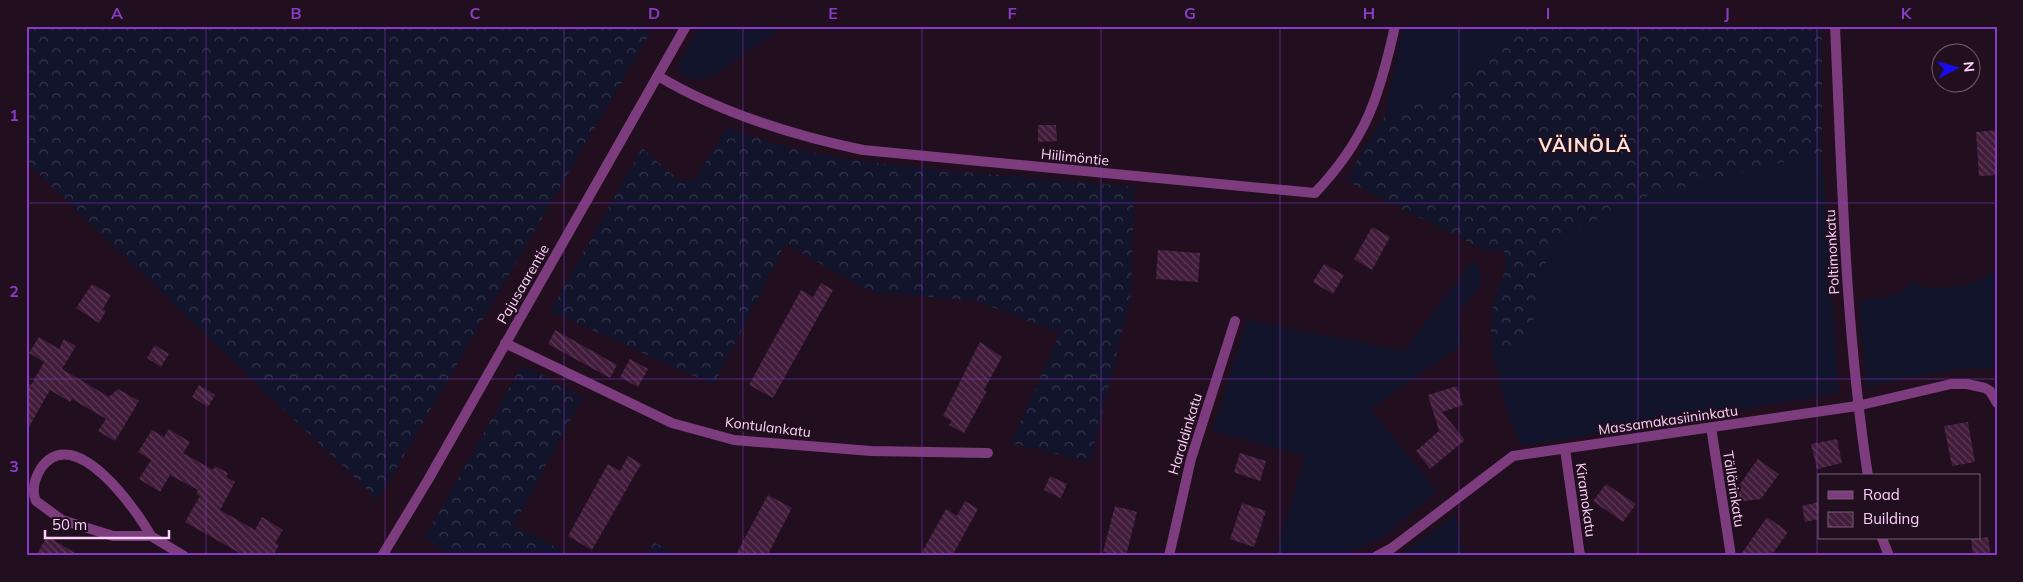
<svg xmlns="http://www.w3.org/2000/svg" width="2023" height="582" font-family="Mulish,sans-serif">
	<style>
		.grass { fill: #12142b }
		.forest { fill: url(#forest-crowns) }
		.building { fill: url(#building-back-hatch) }
		.lines { fill: none; stroke-linecap: round; stroke-linejoin: round }
		.street { stroke: #7d3c7d; stroke-width: 10 }
		.grid { fill: none; stroke: #883cc5; stroke-width: 1; stroke-opacity: 0.55 }
		.labels { text-anchor: middle; dominant-baseline: central; stroke-width: 4.5; stroke-linejoin: round; paint-order: stroke }
		.street-label { font-size: 14px; fill: #fdd1f9; stroke: #210e1f }
		.district-label { font-size: 19px; font-weight: bold; letter-spacing: 1px; fill: #fde0d3; stroke: #210e1f }
		.neatline { fill: none; stroke: #883cc5; stroke-width: 2 }
		.grid-label { font-size: 16px; text-anchor: middle; font-weight: bold; fill: #883cc5 }
	</style>
	<defs>
		<pattern id="forest-crowns" width="20" height="18" patternUnits="userSpaceOnUse" patternTransform="scale(1.25)"><rect width="20" height="18" fill="#12142b"/><path d="M2 6a3 3 0 1 1 6 0M12 15a3 3 0 1 1 6 0" fill="none" stroke="#35354a"/></pattern>
		<pattern id="building-back-hatch" width="6" height="6" patternUnits="userSpaceOnUse" patternTransform="scale(1.25)"><rect width="6" height="6" fill="#411c3b"/><path d="M-1 5l2 2M0 0l6 6M5-1l2 2" fill="none" stroke="#5d3c58"/></pattern>
	</defs>
	<rect width="100%" height="100%" fill="#210e1f"/>
	<path class="grass" d="M700,26h84l-71,50 -20,4 -12,-5 -2,-12z
		M1403,26h118l-12,15 -58,56 -35,4 -17,17 -14,-3z
		M1822,152l17,241 -317,53 -15,-36 -15,-59 38,-13 12,-69 20,-31 68,-37z
		M1473,260l8,10 -1,17 -20,24v19l3,12 -5,6 -88,61 67,82 -52,45 -45,20h-65l30,-100 -92,-25 34,-111 157,31z
		M1997,269v98l-46,3 -84,17 -8,-86 40,-7 13,-12 18,7 42,-5z
		M1456,514l8,42h-65z"/>
	<path class="forest" d="M26,26h628l-276,474 -352,-338z
		M1521,26h301v126l-191,49 -69,37 -20,31 -12,69 -38,13c-2,-19 -1,-35 3,-54 4,-19 15,-24 10,-45l-23,-3 -135,-68 17,-34 21,-32 14,3 17,-17 35,-4 58,-56z
		M727,127c76,31 156,38 237,45 57,5 113,10 170,15l-3,109 -41,166 -79,-19 49,-110 -84,-32 -104,-9 -87,-48 -71,141 -164,-74 92,-163 36,32h17z
		M522,365l61,32 -69,128 59,31h-124l-24,-19z
		M653,542l28,14h-35z"/>
	<path class="building" d="M1038,125h18l1,16 -19,1z
		M1997,130v45l-18,1 -3,-44z
		M1372,227l18,10 -18,33 -18,-11z
		M1158,250l42,3 -2,29 -42,-3z
		M1324,264l20,11 -11,19 -20,-12z
		M821,283l12,7 -60,108 -24,-13 52,-95 12,7z
		M92,284l19,11 -8,14 3,2 -7,12 -23,-15z
		M555,330l62,35 -7,13 -62,-34z
		M39,337l20,12 5,-10 12,7 -14,23 47,28 9,-8 21,12 -24,40 -17,-10 8,-12 -34,-20 -2,3 -20,-12 -24,42v-50l5,3 13,-23 -15,-9z
		M980,342l22,15 -18,33 3,1 -23,42 -15,-8 3,-4 -9,-5z
		M155,345l14,9 -8,13 -14,-9z
		M630,359l18,10 -10,18 -18,-10z
		M199,385l16,10 -7,12 -16,-10z
		M1457,386l6,19 -21,7 23,28 -35,29 -14,-18 23,-20 -11,-36z
		M1968,422l7,40 -23,4 -8,-40z
		M169,429l21,13 -7,11 30,17 2,-4 13,7 -2,4 9,5 -15,28 35,20 7,-13 21,13 -8,13 4,2 -6,11h-28l-60,-34 15,-26 -4,-2 2,-4 -28,-15 -10,17 -21,-13 12,-19 -13,-8 14,-22 12,7z
		M1837,439l5,24 -25,6 -6,-25z
		M1240,453l26,8 -6,20 -26,-9z
		M628,456l13,8 -49,86 -24,-14 40,-72 12,7z
		M1758,459l21,15 -18,25 -25,3 -1,-11z
		M1050,476l17,8 -6,14 -17,-8z
		M1606,484l30,20 -13,18 -30,-21z
		M768,495l24,13 -25,48h-32z
		M965,501l13,8 -26,47h-32l26,-47 11,7z
		M1819,502v17l-14,3 -3,-16z
		M1242,503l24,8 -12,36 -24,-8z
		M1115,506l22,6 -11,44 -23,-4z
		M1767,517l21,15 -17,24h-31z
		M47,536l33,20h-44z
		M1988,537l3,19h-18l-2,-17z"/>
	<g class="lines">
		<path class="street" d="M1835,26c7,150 10,301 33,450
			M658,76c60,36 137,60 205,74l452,43c51,-54 64,-95 80,-167
			M505,343l167,80 62,17 137,11 117,2
			M1711,427l20,129
			M1565,449l15,107
			M151,536c-15,-27 -77,-115 -110,-68 -6,10 -10,22 -5,33l26,19 51,16h38l33,20
			M1882,538l7,18
			M382,556l46,-76 258,-454
			M1169,556l22,-97 44,-138
			M1377,556l15,-8 121,-92 344,-50 94,-22h16l18,4 5,3 7,12"/>
	</g>
	<path class="grid" d="M206,26v530M385,26v530M564,26v530M743,26v530M922,26v530M1101,26v530M1280,26v530M1459,26v530M1638,26v530M1817,26v530M26,203h1971M26,379h1971"/>
	<g class="labels">
		<g class="street-label">
			<text transform="translate(1075 157) rotate(6)">Hiilimöntie</text>
			<text transform="translate(1832 252) rotate(-93)">Poltimonkatu</text>
			<text transform="translate(523 284) rotate(-60)">Pajusaarentie</text>
			<text transform="translate(1668 420) rotate(-8)">Massamakasiininkatu</text>
			<text transform="translate(768 427) rotate(7)">Kontulankatu</text>
			<text transform="translate(1185 434) rotate(-73)">Haraldinkatu</text>
			<text transform="translate(1734 489) rotate(81)">Tällärinkatu</text>
			<text transform="translate(1586 500) rotate(82)">Kiramokatu</text>
		</g>
		<g class="district-label">
			<text x="1585" y="145">VÄINÖLÄ</text>
		</g>
	</g>
	<rect width="2023" height="582" fill="none" stroke="#210e1f" stroke-width="55"/>
	<rect x="1818" y="474" width="162" height="65" fill="#210e1f" stroke="#795c76"/>
	<rect x="1828" y="491" width="25" height="8" fill="#7d3c7d" stroke="#795c76"/>
	<text x="1863" y="500" font-size="15" fill="#fdd1f9">Road</text>
	<rect x="1828" y="512" width="25" height="15" fill="url(#building-back-hatch)" stroke="#795c76"/>
	<text x="1863" y="524" font-size="15" fill="#fdd1f9">Building</text>
	<g transform="translate(1956 68) rotate(84)"><circle r="24" fill="#210e1f" stroke="#795c76"/>
	<path d="M0-4L9 19L0 12L-9 19Z" fill="#1a0ded"/>
	<text y="-8" font-size="14" font-weight="bold" text-anchor="middle" fill="#fdd1f9">N</text>
	</g>
	<path d="M45 530v8h124v-8" fill="none" stroke="#fdd1f9" stroke-width="2.5"/>
	<text x="52" y="530" font-size="15" fill="#fdd1f9" stroke="#210e1f" stroke-width="4" paint-order="stroke">50 m</text>
	<rect x="28" y="28" width="1968" height="526" class="neatline"/>
	<g class="grid-label">
		<text x="117" y="19">A</text>
		<text x="296" y="19">B</text>
		<text x="475" y="19">C</text>
		<text x="654" y="19">D</text>
		<text x="833" y="19">E</text>
		<text x="1012" y="19">F</text>
		<text x="1190" y="19">G</text>
		<text x="1369" y="19">H</text>
		<text x="1548" y="19">I</text>
		<text x="1727" y="19">J</text>
		<text x="1906" y="19">K</text>
		<text x="14" y="121">1</text>
		<text x="14" y="297">2</text>
		<text x="14" y="472">3</text>
	</g>
</svg>
